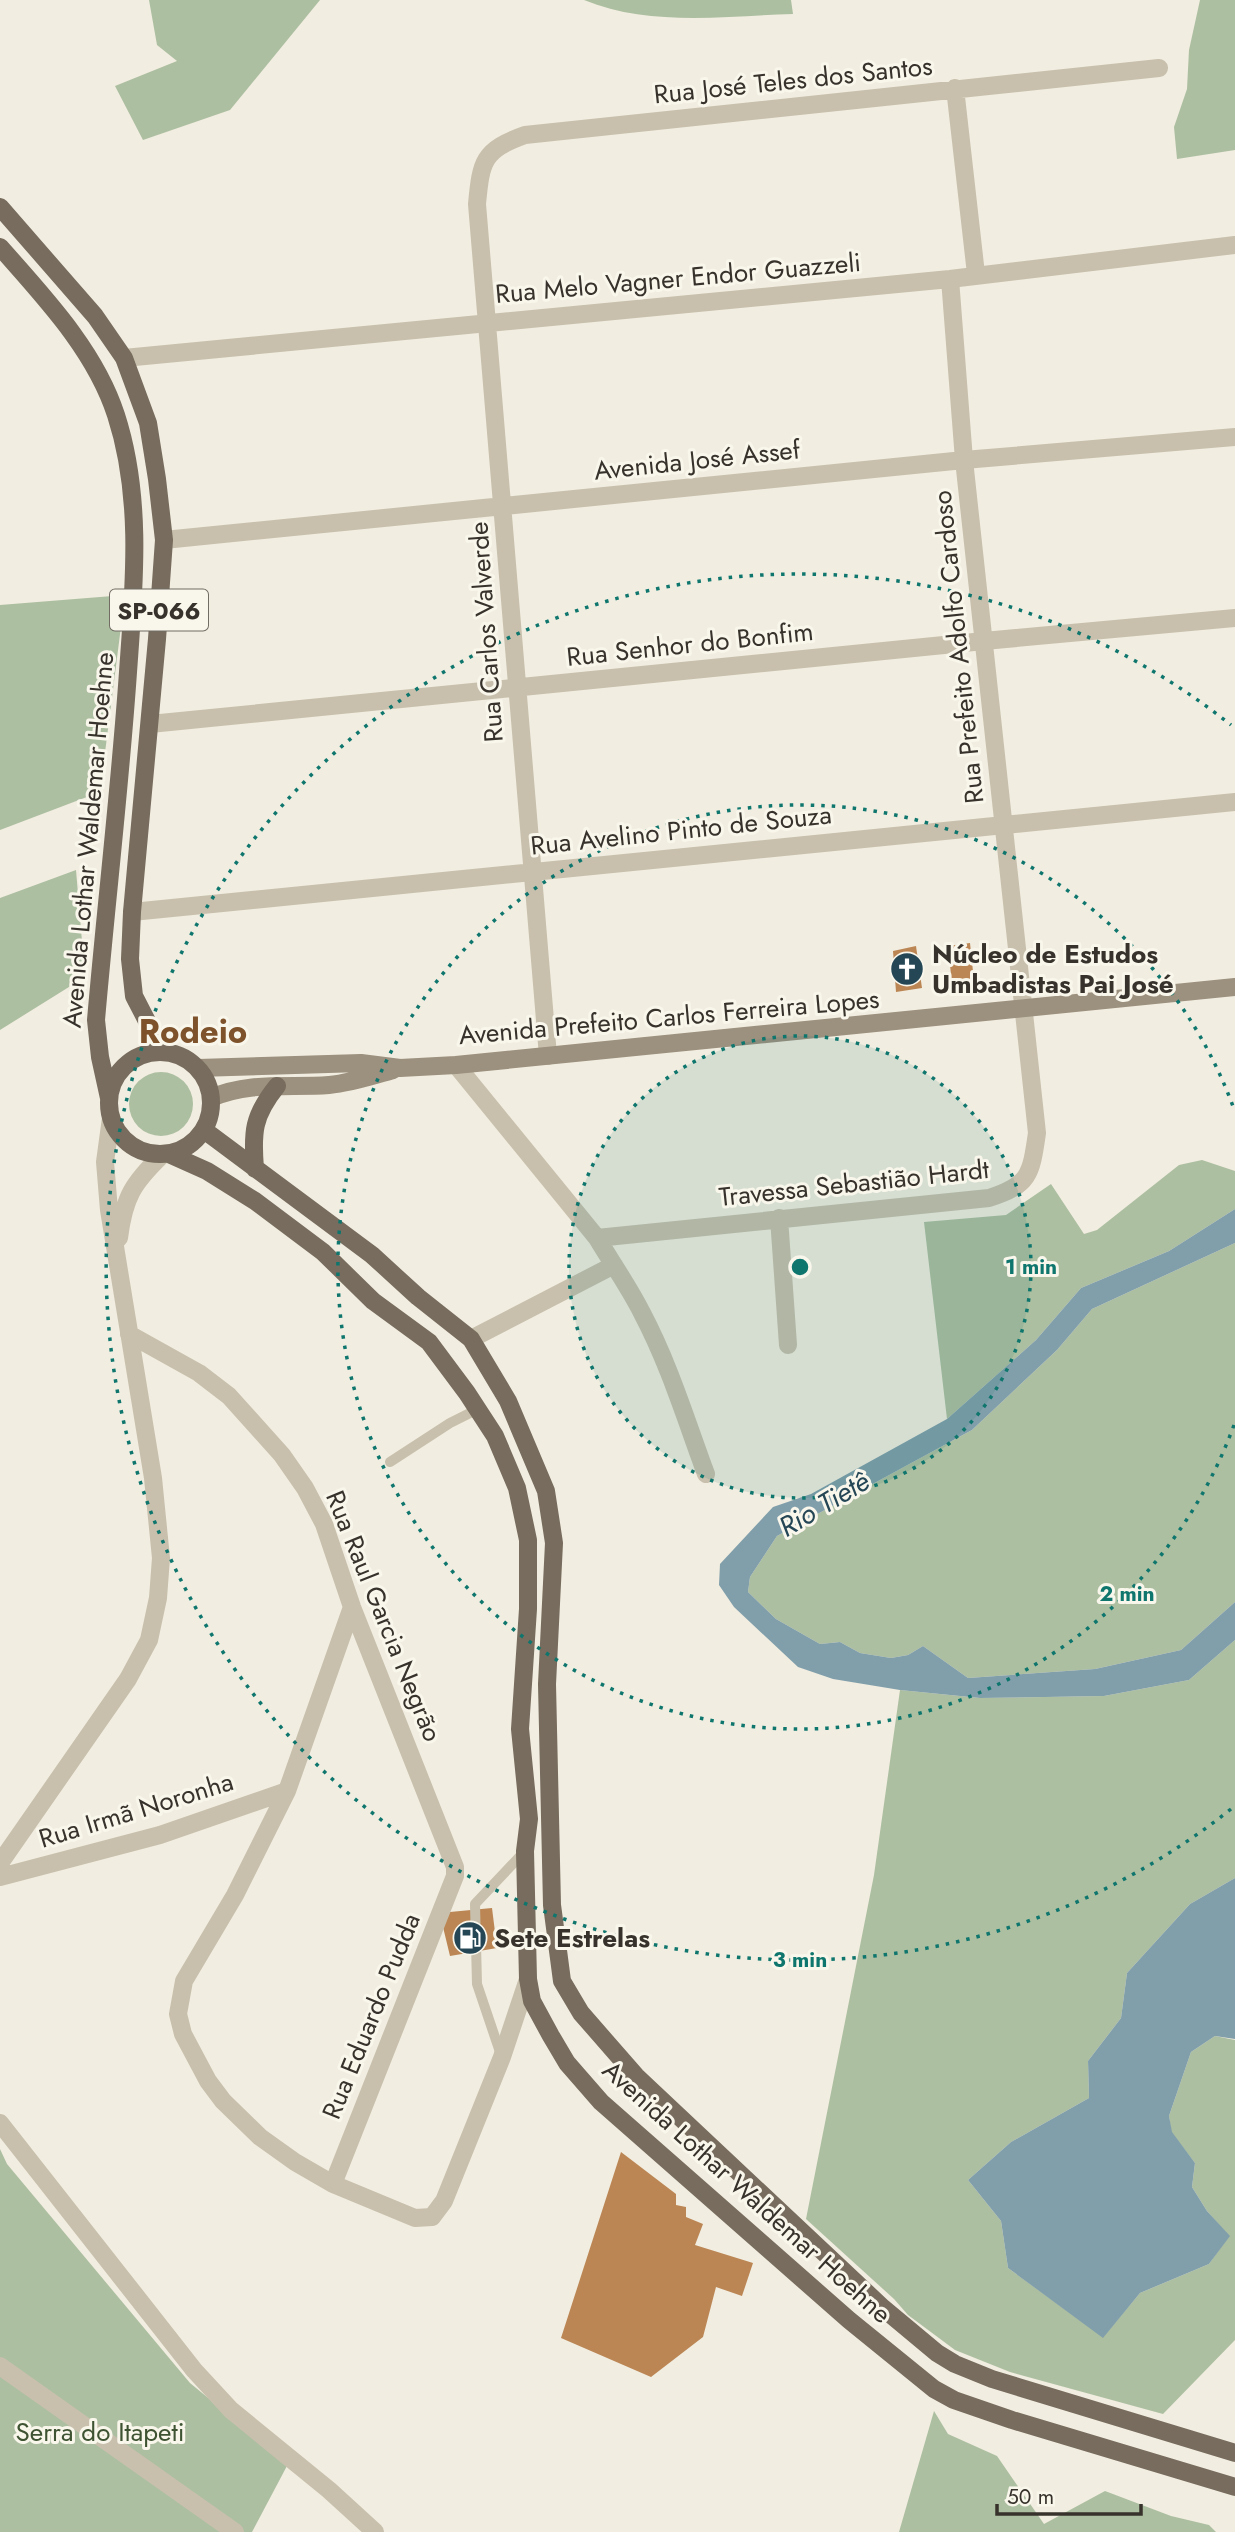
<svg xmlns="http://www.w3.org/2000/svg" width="1235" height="2532" font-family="Jost,sans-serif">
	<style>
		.green { fill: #adbfa1 }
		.water { fill: #819fab }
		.building { fill: #bb8654 }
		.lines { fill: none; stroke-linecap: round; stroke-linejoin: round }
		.lane { stroke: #c8c0ad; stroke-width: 10 }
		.street { stroke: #c8c0ad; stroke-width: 18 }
		.secondary { stroke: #9c907e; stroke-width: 18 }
		.primary { stroke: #776c5d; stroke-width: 18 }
		.ring { fill: none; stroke: #0f766e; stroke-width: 3.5; stroke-dasharray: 3.5 7 }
		.labels { text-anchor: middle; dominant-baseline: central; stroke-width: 6; stroke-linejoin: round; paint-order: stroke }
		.shield { fill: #f9f6ec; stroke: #716d65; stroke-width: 2 }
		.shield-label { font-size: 24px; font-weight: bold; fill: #37322b }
		.street-label { font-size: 26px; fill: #37322b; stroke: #f9f6ec }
		.poi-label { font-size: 26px; font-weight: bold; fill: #37322b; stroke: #f9f6ec; text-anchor: start }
		.park-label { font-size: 26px; fill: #3e5331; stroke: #f9f6ec }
		.water-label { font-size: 28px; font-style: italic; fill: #244655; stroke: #f9f6ec }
		.district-label { font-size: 33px; font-weight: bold; fill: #7e532b; stroke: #f9f6ec }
		.centre { fill: #0f766e; stroke: #f9f6ec; stroke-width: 3.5 }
		.ring-label { font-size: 21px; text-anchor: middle; font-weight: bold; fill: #0f766e; stroke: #f9f6ec; stroke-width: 6; stroke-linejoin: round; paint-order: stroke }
	</style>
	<rect width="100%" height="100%" fill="#f1ede0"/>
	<path class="green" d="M149,0h171l-90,110 -87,30 -28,-54 62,-25 -20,-16z
		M584,0h207l2,14c-68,2 -144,13 -209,-14z
		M1200,0h35v150l-58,9 -3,-32 13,-38 2,-39z
		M125,595l-25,197 -100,38v-225z
		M76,870l9,107 -85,53v-132z
		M129 1104a32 32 0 1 1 64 0a32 32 0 1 1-64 0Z
		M1202,1160l33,11v38l-66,42 -88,37 -45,52 -89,79 -23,-197 82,-7 45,-31 33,50 13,-4 82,-65z
		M1235,1243v359l-54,48 -86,19 -127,9 -45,-32 -15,9 -17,3 -31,-5 -20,-11 -20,2 -44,-25 -28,-27 2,-15 27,-41 195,-106 85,-80 35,-41z
		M1235,1640v238l-45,26 -63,69 -6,45 -33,43 1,37 -78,44 -43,38 33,41 7,47 95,69 37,-44 69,-29 20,-28 -22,-25 -15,-24 3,-24 -24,-31 -2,-16 22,-64 24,-16 20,4v300l-72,74 -153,-42 -55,-22 -47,-35 -14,-16 -88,-80 68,-344 26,-185 80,8 124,-2 85,-16z
		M0,2149l7,15 183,219 98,81 -36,68h-252z
		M934,2411l14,23 49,22 47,68 61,-33 66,25 38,9 7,7h-317z"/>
	<path class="water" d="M1235,1209v34l-143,66 -35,41 -85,80 -195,106 -27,41 -2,15 28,27 44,25 20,-2 20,11 31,5 17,-3 15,-9 45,32 127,-9 86,-19 54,-48v38l-46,40 -85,16 -124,2 -80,-8 -67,-11 -35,-12 -64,-60 -15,-22 1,-21 53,-57 38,-13 136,-75 89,-79 45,-52 88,-37z
		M1235,1878v161l-20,-3 -24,16 -22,64 3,16 23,31 -3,24 15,24 23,25 -21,28 -69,29 -37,45 -95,-70 -7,-47 -33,-41 43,-38 78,-44 -1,-37 33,-43 6,-45 63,-69z"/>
	<path class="building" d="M970,943l4,38 -22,3 -4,-38z
		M916,946l6,42 -26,4 -3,-41z
		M492,1908l5,40 -47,8 -7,-29 7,-15z
		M621,2152l55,42v11l10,2v10l17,7 -8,21 58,18 -11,33 -26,-9 -13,50 -52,40 -90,-39z"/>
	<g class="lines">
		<path class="lane" d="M390,1462l60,-39 26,-13
			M501,2055l-24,-71 -2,-80 50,-53"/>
		<path class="street" d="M955,88l21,186
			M124,358l826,-79 285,-34
			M164,540l800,-80 271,-23
			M150,724l834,-83 251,-23
			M132,912l1103,-110
			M548,1056l-71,-852c4,-43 6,-54 48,-69l634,-67
			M456,1065l141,173c15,25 32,49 45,75 27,51 44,107 64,161
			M779,1218l9,127
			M119,1238c5,-41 14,-55 43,-83
			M597,1238l392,-40c41,-13 42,-24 48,-65l-73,-673 -14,-181
			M129,1334l70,39 30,23 53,59 23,33 19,36 28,83 103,260v9l-122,308
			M471,1339l143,-74
			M352,1607l-65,184 -52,104 -51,86 -6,33 5,20 25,47 15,20 37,36 35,25 38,22 82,34 17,-1 12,-16 58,-144 26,-78
			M0,1863l128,-184 21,-39 9,-42 3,-40 -8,-80 -44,-268 -4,-48 6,-44
			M0,1877l160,-42 127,-44
			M0,2123l194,247 37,40 98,80 46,42
			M0,2366l235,166"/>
		<path class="secondary" d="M198,1068l163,-5 39,5 56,-3 779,-78
			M211,1098c39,-17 78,-10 118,-13 22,-2 43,-9 64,-15"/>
		<path class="primary" d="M0,207l95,109 29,42 24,65 9,56 7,61 -7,99 -25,273 -2,47 4,37 16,31 19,25
			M0,247c44,50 95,103 116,168 27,83 18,173 12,257 -8,116 -22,232 -32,348l4,37 9,41
			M109 1103a51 51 0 1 1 102 0a51 51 0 1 1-102 0Z
			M204,1130l168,125 46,42 53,42 37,62 38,90 8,52 -7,141 5,221 10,76 19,32 55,63 247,232 54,45 18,11 37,15 243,74
			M169,1154l38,17 48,30 68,51 50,49 56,41 38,51 28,43 22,52 11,52v69l-8,120 9,90 -4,32 3,128 4,22 19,35 16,27 34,39 248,218 85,69 20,11 58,20 223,67
			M255,1169c-3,-37 -2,-53 22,-83"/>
	</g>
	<circle cx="800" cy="1267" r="231" fill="#0f766e" fill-opacity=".12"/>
	<g class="ring">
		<circle cx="800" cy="1267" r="231"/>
		<path d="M1234 1425A462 462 0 1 1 1234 1109"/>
		<path d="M1231 1809A693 693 0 1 1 1231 725"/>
	</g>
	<defs>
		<g id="church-disc" transform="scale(1.75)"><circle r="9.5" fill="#244655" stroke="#f9f6ec"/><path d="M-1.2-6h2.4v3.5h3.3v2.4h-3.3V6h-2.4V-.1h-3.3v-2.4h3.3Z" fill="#fff"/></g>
		<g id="fuel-disc" transform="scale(1.75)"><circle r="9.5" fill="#244655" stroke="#f9f6ec"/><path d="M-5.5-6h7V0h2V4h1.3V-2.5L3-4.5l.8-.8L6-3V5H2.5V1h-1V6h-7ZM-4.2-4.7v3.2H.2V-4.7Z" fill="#fff"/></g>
	</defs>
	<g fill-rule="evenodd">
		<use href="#church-disc" x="907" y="969"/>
		<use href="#fuel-disc" x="470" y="1938"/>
	</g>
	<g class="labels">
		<rect class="shield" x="110" y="589.5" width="98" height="41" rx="5"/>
		<g class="shield-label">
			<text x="159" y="610">SP-066</text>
		</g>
		<g class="street-label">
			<text transform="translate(793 80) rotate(-6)">Rua José Teles dos Santos</text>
			<text transform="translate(678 278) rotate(-5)">Rua Melo Vagner Endor Guazzeli</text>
			<text transform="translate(697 460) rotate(-6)">Avenida José Assef</text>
			<text transform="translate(486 632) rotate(-94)">Rua Carlos Valverde</text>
			<text transform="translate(690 644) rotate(-6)">Rua Senhor do Bonfim</text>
			<text transform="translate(958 647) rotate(-96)">Rua Prefeito Adolfo Cardoso</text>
			<text transform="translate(681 830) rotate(-6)">Rua Avelino Pinto de Souza</text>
			<text transform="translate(88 840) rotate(-85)">Avenida Lothar Waldemar Hoehne</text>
			<text transform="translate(669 1017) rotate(-5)">Avenida Prefeito Carlos Ferreira Lopes</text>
			<text transform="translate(854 1183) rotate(-6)">Travessa Sebastião Hardt</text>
			<text transform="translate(384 1616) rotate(68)">Rua Raul Garcia Negrão</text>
			<text transform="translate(136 1810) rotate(-17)">Rua Irmã Noronha</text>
			<text transform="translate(371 2016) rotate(-68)">Rua Eduardo Pudda</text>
			<text transform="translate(747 2192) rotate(42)">Avenida Lothar Waldemar Hoehne</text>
		</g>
		<g class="poi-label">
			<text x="932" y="954">Núcleo de Estudos<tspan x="932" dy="30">Umbadistas Pai José</tspan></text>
			<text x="494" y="1938">Sete Estrelas</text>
		</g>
		<g class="park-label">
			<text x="100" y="2432">Serra do Itapeti</text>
		</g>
		<g class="water-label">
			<text transform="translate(824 1504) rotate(-31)">Rio Tietê</text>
		</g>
		<g class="district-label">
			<text x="193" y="1031">Rodeio</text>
		</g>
	</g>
	<circle cx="800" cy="1267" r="10" class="centre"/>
	<g class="ring-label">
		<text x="1031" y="1274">1 min</text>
		<text x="1127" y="1601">2 min</text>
		<text x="800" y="1967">3 min</text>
	</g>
	<path d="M997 2504v10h144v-10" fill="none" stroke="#37322b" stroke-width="3.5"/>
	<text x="1007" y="2504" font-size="21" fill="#37322b" stroke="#f9f6ec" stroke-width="5" paint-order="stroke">50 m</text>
</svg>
